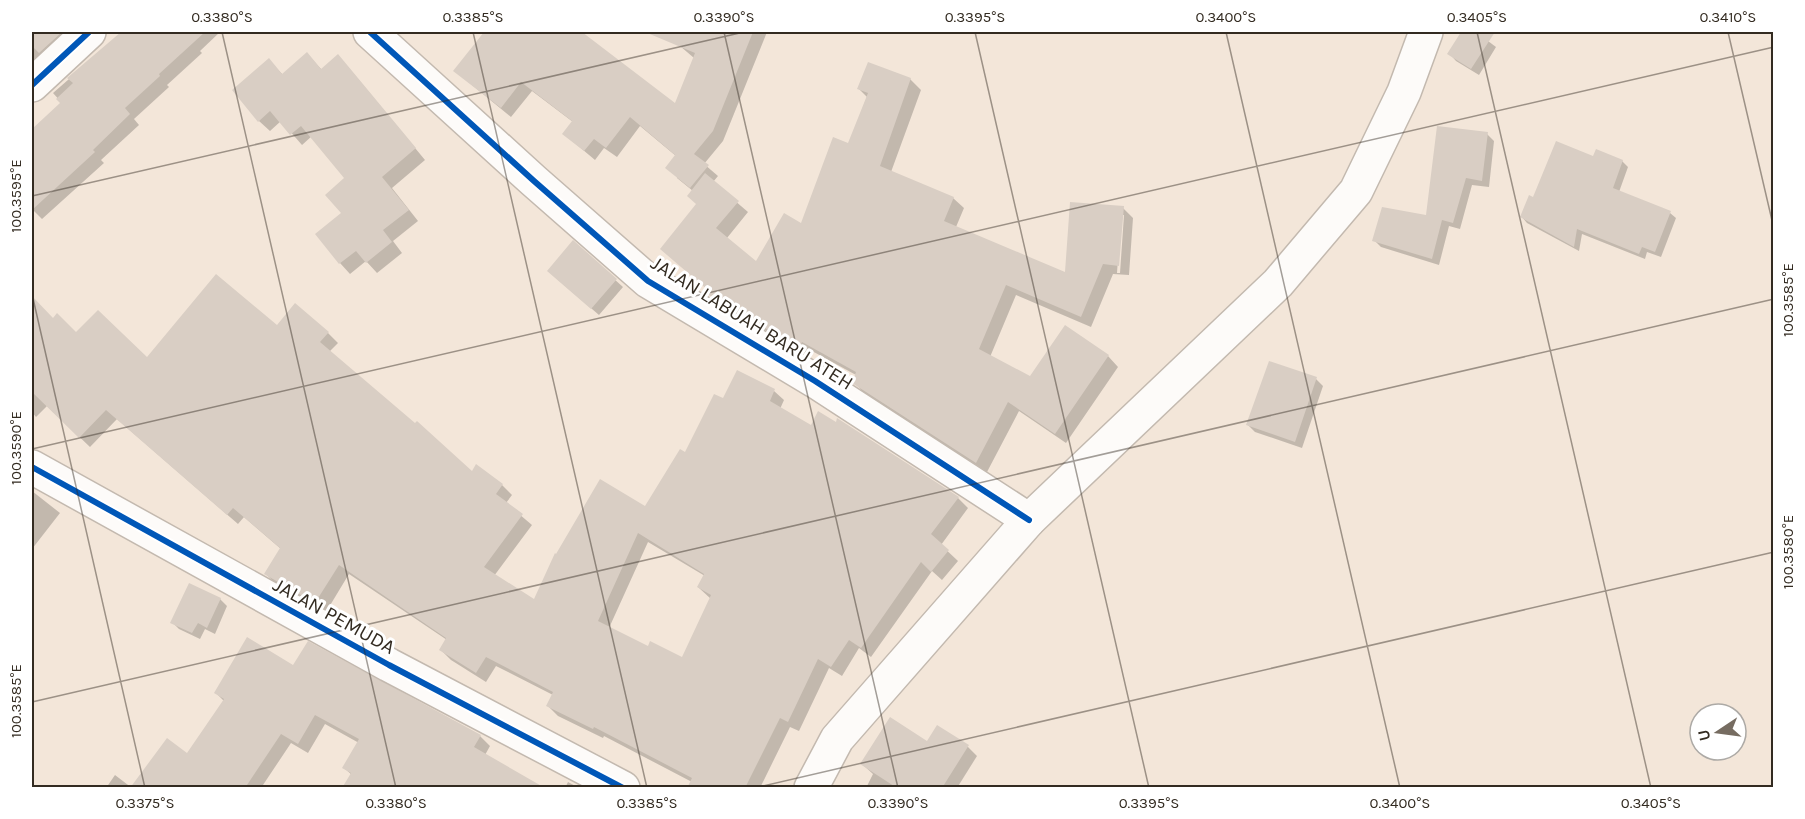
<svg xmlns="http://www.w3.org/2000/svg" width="1805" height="819" font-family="Karla,sans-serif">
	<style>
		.shadow { fill: #0003; fill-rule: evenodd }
		.building { fill: #d9cec4; fill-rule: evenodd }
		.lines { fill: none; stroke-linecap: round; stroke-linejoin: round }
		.minor-casing { stroke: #c3b9af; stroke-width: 36 }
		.major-casing { stroke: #c3b9af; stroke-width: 36 }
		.minor { stroke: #fdfbf9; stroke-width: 33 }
		.major { stroke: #fdfbf9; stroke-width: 33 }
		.cycleway-casing { stroke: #fff; stroke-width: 10 }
		.cycleway { stroke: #0057b8; stroke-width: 6 }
		.ticks { fill: none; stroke: #332b21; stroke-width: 1.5; stroke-opacity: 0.45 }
		.labels { text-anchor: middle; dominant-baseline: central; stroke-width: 6; stroke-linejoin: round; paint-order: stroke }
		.street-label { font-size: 20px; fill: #332b21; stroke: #fff }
		.neatline { fill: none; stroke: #332b21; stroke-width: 2 }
		.ticks-label { font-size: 15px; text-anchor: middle; fill: #332b21 }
	</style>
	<rect width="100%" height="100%" fill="#f3e6d9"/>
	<path class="shadow" d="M32,32h27l11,12 -38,35z
		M123,32h97l-20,19 2,2 -35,32 2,2 -35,32 5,6 -38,35 3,3 -62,56 -10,-10v-78l30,-28 -9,-10z
		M486,32h93l96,73 19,-47 -14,-12 6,-14h81l-44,109 -19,23 14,12 -5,6 35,30 -21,26 30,25 45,-38 47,-80 18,-48 -8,-8 51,-10 11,11 -30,82 62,26 11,10 -8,19 110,47 57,-66 10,10 -4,57 -16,-1 -22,53 -75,-32 -26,62 40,21 78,-22 10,11 -52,76 -47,-32 -32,61 -123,-79 -10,-11 2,-7 -44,-24 -2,5 -91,-52 -10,-10 1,-3 -48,-42 35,-44 -4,-14 -16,-13 -1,-22 -36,-30 -23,31 -13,-9 -9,12 -31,-26 9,-12 -41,-31 -21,26 -56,-46zM1121,215h3l-4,58h-3z
		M1463,32h13l20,15 -17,28 -23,-14 -7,-8z
		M307,54l15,16 26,-3 77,93 -33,28 26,33 -25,20 9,12 -25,20 -11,-12 -16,13 -10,-11 7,-85 -35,-42 -10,9 -21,-24 -11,10 -11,-10 10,-61 14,15z
		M1487,134l7,7 -5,46 -17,-2 -12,44 -11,-3 -10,39 -58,-18 -7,-7 54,-23z
		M1594,158l28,3 6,6 -9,25 51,21 6,5 -15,39 -14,-5 -2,7 -63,-25 -3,17 -52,-28 -5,-6 12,-18z
		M573,242l50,45 -24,28 -43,-37z
		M32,297l21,23 23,14 71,25 130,-32 51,6 10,10 -9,9 143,121 30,12 10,10 -6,8 26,22 -38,51 41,25 111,-93 77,-108 15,-28 36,19 10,9 -4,9 31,18 147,71 10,10 -27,37 17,16 -16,19 -10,-9 -61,86 -12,-9 -17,28 -13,-8 -30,63 -9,-4 -30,61h-71l3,-6 -88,-46 -1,2 -45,-22 -10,-10 5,-11 -57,-29 -10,16 -35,-22 -10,-10 6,-10 -98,-66 -23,38 -50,-28 -10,-10 15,-25 -37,-32 -6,7 -121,-105 -27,28 -43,-41 -11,11 -4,-5zM648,542l57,34 -7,11 13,12 -28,60 -35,-11 -39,-20z
		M1316,379l7,7 -21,62 -47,-16 -7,-7z
		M32,491l28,22 -28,36z
		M220,599l7,7 -12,28 -10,-5 -5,10 -21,-10 -7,-7z
		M293,667l187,69 10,10 -5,9 -133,20 -8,-7 15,-25 -34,-19 -17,29 -17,-10 -30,45h-129l56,-32 37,-54 -9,-9z
		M928,743l40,4 9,9 -20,32h-91l7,-14 -11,-10z
		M115,775l17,13h-26z
		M568,782l11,6h-14z"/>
	<path class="building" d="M32,32h28l1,1 -22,20 -7,-7z
		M121,32h84l-46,42 1,2 -35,32 5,6 -37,36 2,2 -63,58v-81l28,-26 -4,-4 17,-16 -6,-5z
		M484,32h98l93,71 20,-50 -50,-21h108l-40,99 -19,23 15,11 -19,23 -25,-20 10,-13 -45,-38 -24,31 -12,-9 -10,12 -22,-17 10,-13 -51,-39 -20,26 -48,-37z
		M1461,32h34l-24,37 -24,-15z
		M307,52l14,17 17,-15 78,94 -34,29 27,33 -26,20 9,12 -26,21 -10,-12 -17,13 -24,-30 26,-21 -16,-18 19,-17 -43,-52 -11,9 -20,-24 -12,11 -26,-32 37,-32 13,16z
		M868,62l43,16 -31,88 74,31 -10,24 121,51 5,-70 54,4 -5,60 -16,-2 -22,53 -75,-32 -27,64 51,27 35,-51 44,30 -54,79 -47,-32 -32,61 -124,-80 4,-11 -54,-30 -2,4 -49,-25 -44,-27 2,-3 -49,-42 36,-45 -9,-8 18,-23 34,28 -23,27 40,33 28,-48 17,10 32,-86 15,6 20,-50 -11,-4z
		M1437,126l51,6 -6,49 -16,-3 -13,45 -11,-3 -10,39 -60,-18 10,-34 44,8z
		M1556,141l37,15 3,-7 27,11 -10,28 58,23 -16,41 -13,-5 -3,7 -62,-25 -3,18 -54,-30 9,-22 4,2z
		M573,240l44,39 -26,30 -44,-38z
		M216,274l61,51 18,-22 34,29 -9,10 95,81 2,-2 55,50 4,-7 27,20 -7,10 27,20 -39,53 50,32 21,-46 1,1 44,-75 45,27 35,-57 5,3 29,-58 9,4 14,-28 38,19 -5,12 41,24 7,-14 18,11 1,-4 122,79 -28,37 18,16 -18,22 -10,-10 -60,86 -12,-8 -18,27 -13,-8 -30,63 -8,-4 -35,70h-58l5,-10 -98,-51 -1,2 -47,-23 7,-14 -67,-35 -10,16 -37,-23 7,-12 -107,-73 -24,38 -51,-29 16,-26 -47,-40 -6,7 -121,-105 -27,28 -47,-46v-96l21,22 4,-5 19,19 22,-22 49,47zM638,533l66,41 -7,13 14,8 -29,62 -32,-16 -2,5 -50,-25z
		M1269,361l48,16 -22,65 -49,-17z
		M189,583l32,15 -14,30 -9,-5 -6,10 -22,-10z
		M247,637l46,28 15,-24 173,94 -7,12 71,41h-203l9,-15 -9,-5 17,-29 -44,-24 -17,29 -17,-10 -36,54h-115l37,-50 20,15 37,-54 -10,-6z
		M890,717l37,24 10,-16 32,20 -27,43h-45l-37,-24z"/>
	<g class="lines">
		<g class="minor-casing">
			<path id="minor" d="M370,32l164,149 114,100 167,100 214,139
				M32,85l57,-53
				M32,467l357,198 234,123"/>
		</g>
		<g class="major-casing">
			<path id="major" d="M811,788l26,-49 192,-219 249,-237 78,-92 48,-99 22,-60"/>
		</g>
		<use href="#minor" class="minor"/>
		<use href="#major" class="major"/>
		<g class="cycleway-casing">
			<path id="cycleway" d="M370,32l164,149 114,100 167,100 214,139
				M32,85l57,-53
				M32,467l357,198 234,123"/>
		</g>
		<use href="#cycleway" class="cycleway"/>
	</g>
	<path class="ticks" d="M222,32l174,756M473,32l174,756M724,32l174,756M975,32l174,756M1226,32l174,756M1477,32l174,756M1728,32l46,197M32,196l712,-164M32,294l113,494M32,449l1742,-402M32,702l1742,-403M754,788l1020,-236"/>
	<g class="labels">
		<g class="street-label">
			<text transform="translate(752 323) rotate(32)">JALAN LABUAH BARU ATEH</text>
			<text transform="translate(334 616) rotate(29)">JALAN PEMUDA</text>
		</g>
	</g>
	<rect width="1805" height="819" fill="none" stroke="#ffffff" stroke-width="66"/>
	<g transform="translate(1718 732) rotate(257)"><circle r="28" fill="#ffffff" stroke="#adaaa6" stroke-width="1.5"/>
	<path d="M0-4.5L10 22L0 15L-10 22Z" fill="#766c61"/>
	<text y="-9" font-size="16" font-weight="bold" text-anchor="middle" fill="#332b21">U</text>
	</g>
	<rect x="33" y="33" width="1739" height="753" class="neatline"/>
	<g class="ticks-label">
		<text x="222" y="22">0.3380°S</text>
		<text x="473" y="22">0.3385°S</text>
		<text x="724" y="22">0.3390°S</text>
		<text x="975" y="22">0.3395°S</text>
		<text x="1226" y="22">0.3400°S</text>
		<text x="1477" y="22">0.3405°S</text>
		<text x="1728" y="22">0.3410°S</text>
		<text transform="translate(16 196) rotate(-90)" y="5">100.3595°E</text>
		<text transform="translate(1788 300) rotate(-90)" y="5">100.3585°E</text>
		<text transform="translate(16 448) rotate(-90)" y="5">100.3590°E</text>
		<text transform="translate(1788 552) rotate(-90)" y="5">100.3580°E</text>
		<text transform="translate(16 701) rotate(-90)" y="5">100.3585°E</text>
		<text x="145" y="808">0.3375°S</text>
		<text x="396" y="808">0.3380°S</text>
		<text x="647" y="808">0.3385°S</text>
		<text x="898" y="808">0.3390°S</text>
		<text x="1149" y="808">0.3395°S</text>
		<text x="1400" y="808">0.3400°S</text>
		<text x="1651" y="808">0.3405°S</text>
	</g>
</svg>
